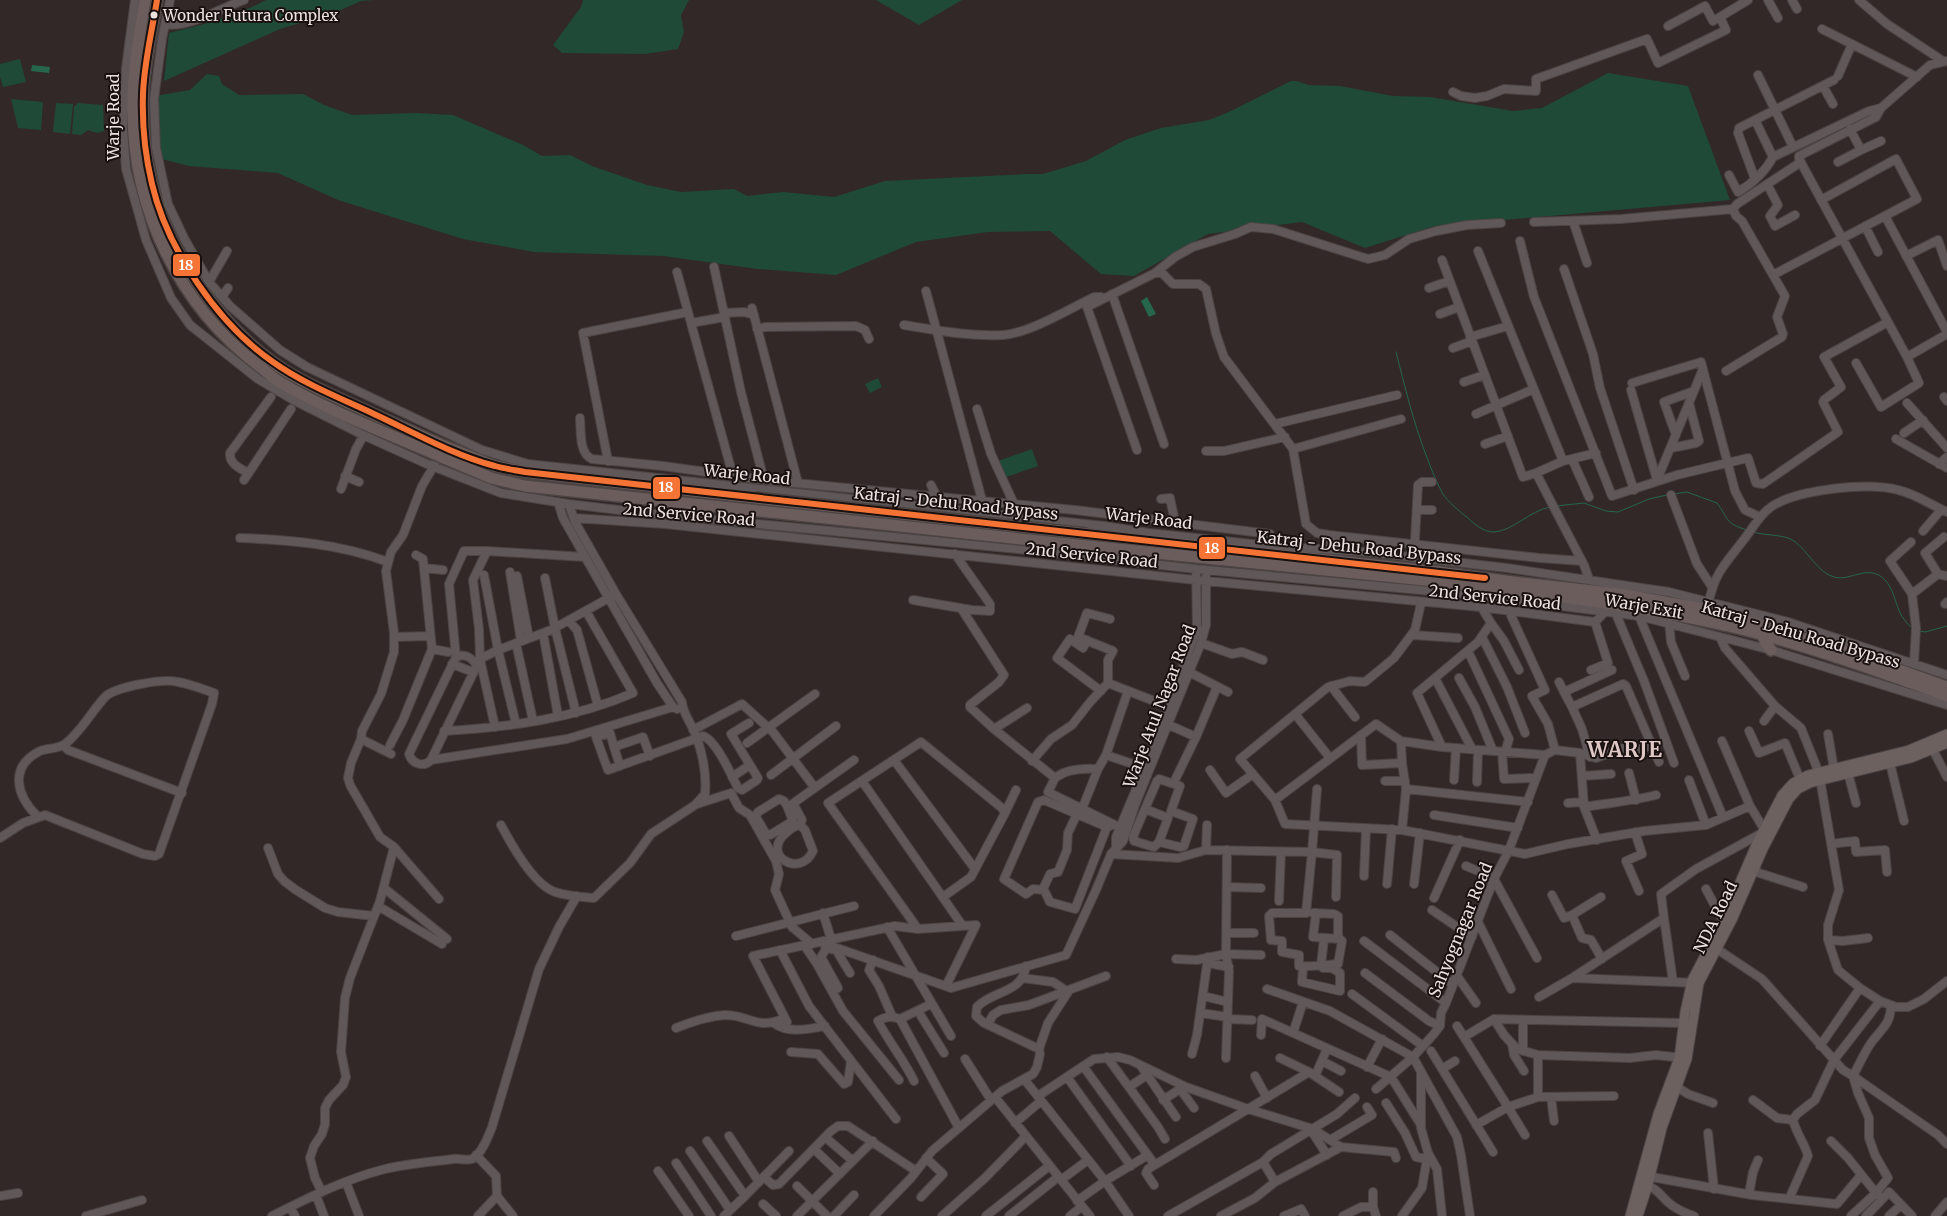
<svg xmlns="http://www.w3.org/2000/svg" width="1947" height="1216" font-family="Merriweather,serif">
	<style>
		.green { fill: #1f4a38 }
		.water { fill: #25664d }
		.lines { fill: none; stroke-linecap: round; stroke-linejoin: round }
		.stream { stroke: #25664d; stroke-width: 1 }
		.minor-casing { stroke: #4c4343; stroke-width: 10 }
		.major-casing { stroke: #4c4343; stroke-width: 11 }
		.highway-casing { stroke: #4c4343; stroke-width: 14 }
		.minor { stroke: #605858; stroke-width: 8 }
		.major { stroke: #6d6160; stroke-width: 9 }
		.highway { stroke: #6b5d5c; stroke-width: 11 }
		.highway-bridge-casing { stroke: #4c4343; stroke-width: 14; stroke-linecap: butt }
		.highway-bridge { stroke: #6b5d5c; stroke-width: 11 }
		.bus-1-casing { stroke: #181110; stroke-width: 10 }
		.bus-1 { stroke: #f57335; stroke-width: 6 }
		.bus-dot { fill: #ede1e0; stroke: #181110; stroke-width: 2 }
		.labels { text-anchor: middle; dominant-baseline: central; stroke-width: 4; stroke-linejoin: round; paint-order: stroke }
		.bus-label { font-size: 15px; fill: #ede1e0; stroke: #181110; text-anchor: start }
		.street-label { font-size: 16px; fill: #ede1e0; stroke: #181110 }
		.district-label { font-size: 21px; font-weight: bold; letter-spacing: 1px; fill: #dfc9c7; stroke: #181110 }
		.line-badge { stroke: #181110; stroke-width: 2 }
		.badge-label { font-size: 14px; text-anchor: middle; font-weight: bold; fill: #fff }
	</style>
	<rect width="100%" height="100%" fill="#322828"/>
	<path class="green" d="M266,0h109l-14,1 -27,12 -54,16 -116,52 5,-48c33,-8 67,-17 97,-33z
		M583,0h106l-8,15 3,17 -6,17 -33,5 -83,-1 -9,-8 28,-38z
		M876,0h86l-43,25z
		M20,59l6,23 -23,5 -3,-10v-13z
		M1608,73l80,13 42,114 -295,26 -70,22 -63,-26 -94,12 -74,42 -33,-2 -51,-43 -62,1 -72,10 -80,33 -78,-6 -95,-13 -129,-4 -71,-13 -125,-39 -60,-27 -89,-7 -35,-9 -7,-25 2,-35 41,-7 17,-16 12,2 3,8 17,11 64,-1 21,11 28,10 63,-2 38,2 70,30 19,11 28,-1 22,11 55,19 34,7 53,-3 13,7 36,-4 51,5 51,-16 141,-7h17l43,-13 39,-21 36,-12 48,-8 20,-8 62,-31h6l11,4 32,1 53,10 37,1 83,14 29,-3z
		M11,99l32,3 -2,28 -23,-2z
		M56,103l17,1 -3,30 -17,-2z
		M78,103l25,2 1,26 -7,2 -9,-3 -7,5 -9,-1 2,-27z
		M878,378l4,9 -12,6 -5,-9z
		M1032,449l6,17 -32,11 -8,-16z"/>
	<path class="water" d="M32,65l18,2 -1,6 -18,-2z
		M1147,297l9,17 -7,3 -8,-16z"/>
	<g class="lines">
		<path class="stream" d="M1396,352c9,35 17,69 30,103 5,13 10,27 17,39 6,9 16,17 25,24 7,7 16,14 26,14 19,-1 35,-21 56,-25
			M1674,494l13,-2 30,11c12,16 7,20 30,27
			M1556,506l28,-3 22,8 12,1 31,-13 18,-4
			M1753,532c13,4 31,2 41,9 15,11 23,31 40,36 17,5 35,-15 52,4 12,15 8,32 26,47
			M1920,631l5,1 22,-6"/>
		<g class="minor-casing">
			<path id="minor" d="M135,0l-9,68 -3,62 3,39 20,71 25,58 19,27 68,54 37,22 68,34 64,29 74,29 68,11 75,9 374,36 178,20 288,27 155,20 132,34 176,55
				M170,0l-8,39 -8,60 2,49 12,56 16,34 25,44 21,24 50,44 27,17 175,83 46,14 576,62 45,7 122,13 96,6 140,16 162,24 119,30 159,53
				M1768,0l10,18
				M1792,0l5,9
				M1859,0l28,24 56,37
				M166,24c21,5 57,-17 78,-24
				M1668,26l37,-20 8,15 7,-4
				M1822,29l95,48
				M1758,75l35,72
				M1838,76l14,-32
				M1823,86l10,18
				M1453,92l8,4 14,2 12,-2 17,-7 32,2v-12l111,-40 11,24 68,-33 -6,-13 28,-17
				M1755,120l18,37
				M1850,129l11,21 20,-9
				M1838,162l23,-12
				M1729,175l9,17c15,-9 27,-20 35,-35l96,-46 12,-3
				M1755,179l-17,-46 1,-5 95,-48
				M1767,184l11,21 -8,11 5,10 20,-11
				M1733,209l4,-5 64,-42
				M1885,216l62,116
				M1573,221l14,42
				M1534,222l87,-3 112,-10 3,7 6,5 43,75 -8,21 6,17 -1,3 -56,34
				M1865,226l13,26
				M1520,241l14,56 78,199 65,-21 71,-17 8,25 7,1 75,-52 -15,-30 1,-2 17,-13 -17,-30 64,-35
				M1478,251l85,210
				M1906,256l32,-16 9,26
				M1442,260l81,217 13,-4 27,-12 33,-8
				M714,267l27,125 23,88
				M1564,269l29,85 7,34 34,102
				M677,272l56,204
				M1155,273l20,-16 18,-10 42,-13 16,-7 22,2 95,30 17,-4 24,-16 27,-8 31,-6 34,-2
				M1773,275l144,-76 -21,-40 -75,41
				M209,282l18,-31
				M1429,288l20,-7
				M926,291l57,213
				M1112,294l52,150
				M222,297l6,-9
				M752,308l46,175
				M724,313l20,-1 10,3
				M1440,314l19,-7
				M691,323l34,-6
				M904,325c32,5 66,12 99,10 27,-2 66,-26 91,-38h7
				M757,329l8,-2 91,-1 9,4 4,9
				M1470,337l38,-11
				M1453,348l19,-7
				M1907,357l40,-23
				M1856,363l25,44 38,-24 -12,-26 -108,-198v-3l77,-39 5,-9 49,-43 17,-4
				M1464,382l20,-7
				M1632,383l69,-21 34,129 10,19 15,7
				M1631,390l26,90
				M1944,397l3,4
				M1907,403l40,45
				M977,409l14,45 23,50
				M1476,414l58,-25
				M580,418c1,13 -1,36 12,41l71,7 101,14 311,30 195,24
				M1275,424l122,-29
				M1904,433l19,-13
				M1676,435l-12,-33 30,-11
				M1896,439l51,29
				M1485,444l23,-8
				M1671,448l25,-5 3,-2 -10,-38
				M1293,449l108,-30
				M1137,450l-50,-143 68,-34h7l11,11h26l7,5 10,45 8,23 69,92 13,75 11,9 12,2 2,15
				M1206,451h18l61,-14
				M1572,459l17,38
				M608,461l-25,-128 105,-21
				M435,464l-13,22 -19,49 -12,17 -5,19 8,62v19l-13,42 -19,37 -1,8 -10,24 -3,15 2,7 30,52 14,10 45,52
				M1939,464l8,-7
				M248,473c-8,-5 -19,-9 -18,-20l41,-56
				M1536,473l48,92 5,14
				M345,476l14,6
				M244,480l47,-71
				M1657,480l46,-111
				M931,485l7,14
				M341,489l15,-40 5,-9
				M1671,495l26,69 15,23
				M1161,499l9,-1 5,24
				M558,502l5,16 94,165 16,24 4,2
				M1417,510h15
				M574,518l91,6 531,56 284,27 115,15 9,-9
				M1923,531l18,-21
				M1329,535l211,23 42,3
				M1944,537l-19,16 13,21 9,2
				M240,538c51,2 101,6 148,24
				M1911,542l-21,19 22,33 26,-20
				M487,551l98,6
				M1414,558l4,-73 4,-3h10
				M424,568l19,2
				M510,572l11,69
				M484,575l14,75 18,74
				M517,576l12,62
				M545,578l10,50 21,85
				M616,594l-65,36 -53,20 -18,9 -49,101 136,-21 106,-32
				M1912,594l4,34 -2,35
				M913,600l59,10 18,1v-7l-35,-50
				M1709,601c6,-28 16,-37 33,-59 10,-12 16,-26 29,-35 26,-18 98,-25 127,-17 18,4 33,15 49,22
				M1421,603l-6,27 -21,28 -29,24 -15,-1 -22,6 -88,72 35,41 10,24 117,6 123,24 43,-10 76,-13 62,-6 44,-19 14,23
				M1945,604l2,-2
				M961,608l43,67 -5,7 -29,23v2l24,22 33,-21
				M1509,611l36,79 -13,6 16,28 7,26
				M1616,614l28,67 30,82
				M1639,616l84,201
				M569,621l8,9 21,76
				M1491,623l13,18 15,29
				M1669,623l2,19 14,34
				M543,633l15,83
				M1412,635l46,3
				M394,637l36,-1
				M1482,637l25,50 18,46
				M1720,637l5,11 50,58 26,22 18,45 20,117 -11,35v15l10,30 22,18 20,13 16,6h12l16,-8 23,-18
				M1087,640l-4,8 -13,-9 -13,19 44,33
				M516,643l17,78
				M1201,643l31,11 10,-2 21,8
				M432,649l16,3
				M1468,651l41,88 -4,13
				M456,657c9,-4 15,0 21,8
				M452,664l21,8
				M1591,670l17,-7 -13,-41
				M1189,672l39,20
				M1435,678l37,71
				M1459,678l16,29 18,44
				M1559,682l5,10
				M1108,683v-23l5,-9 -35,-14 9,-24 23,6
				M1331,686l24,31
				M1572,707l-8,-15 48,-22
				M1295,714l35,44
				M1764,721l11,-15
				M1169,725l27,12
				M994,729l61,49 -7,14 67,33
				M693,730l49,-26 31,28 42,56
				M444,731c65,-4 129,-12 189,-38l-47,-82
				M1749,731l10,22 26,-10 15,36
				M1828,734l6,35
				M1361,735l1,30 40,-2
				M361,739l30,15
				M1722,741l28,65
				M747,743l68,-49
				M63,745l5,5 114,43
				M390,745l13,-25 29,-71 -9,-90 -7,-4
				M614,747l-4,-14 -14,4 12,33 95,-34c14,5 28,39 35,52l4,2 15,-10 1,-2 -27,-44 18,-11
				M1442,747l-25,-54 61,-51 13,-19 -11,-18
				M1933,750l14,27
				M1632,751l19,-5
				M1502,752l2,27 27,-1
				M1580,753l4,54c24,-4 49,-6 72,-12
				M1106,755l22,-64
				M1590,757l-8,-28 -10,-22 51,-23 3,2 33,76
				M431,760c-7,8 -19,4 -22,-6l47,-97 -7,-73 15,-33h23l-14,29 6,49 1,30 15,68
				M894,760l81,109
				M1032,761l19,-22 21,-14 19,-24 17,-18 64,25
				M1890,763l14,58
				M620,766l-6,-19 29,-10 7,19
				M1210,770l16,23 27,-19
				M1629,773l7,27
				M1848,773l8,30
				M771,775l65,-49
				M1582,776l29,-2
				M732,777l18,-12
				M1055,778c11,-9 28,-10 43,-9
				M1176,778l20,-41 21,-50
				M1454,780l2,-32
				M1689,780l17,45
				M862,781l100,144
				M1385,781h20
				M1477,782l1,-32
				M1406,789l122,13
				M1275,800l101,-76 25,17
				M1568,803l16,-1
				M697,804l34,-11 8,15 11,7 26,46 3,13 -4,16 17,37 20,17
				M787,806l-3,-5 -5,-2 -21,13 -2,5 10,17 4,1 23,-14 -6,-15 8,-3
				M1584,807l13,33
				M1082,809l16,-40 8,-14 39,13
				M1145,809l23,9 -9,24 -5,5 -20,-6 -1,-3 2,-6 22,-51 2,-2 21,7 -9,25 22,8 -9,27 -4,1 -21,-5
				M1005,813l11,-23
				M1434,815l84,13
				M501,825c10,19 33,60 54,67 12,4 26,5 39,6l36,-35 21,-29 44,-29 10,-11c2,-20 -3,-44 -11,-63 -4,-10 -11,-17 -12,-29l-66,-108 -41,-72 -6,-18
				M800,825c-6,1 -9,3 -14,8 -26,22 14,46 27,18l-8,-21 -5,-5 2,-5 -8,-15 1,-3 59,-42
				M1107,827l-32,82 -25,-7 -6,-12 -11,-1 -7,5 -22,-15 34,-77 6,-2 63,27 5,-2
				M1402,830l4,-41 -4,-26 -1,-22 41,6 103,8 10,-5 25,3 16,5 28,-10
				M1635,832l7,22 -16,7 13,30
				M0,838l23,-15 22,-8 98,39 12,2 4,-2 53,-150 2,-11c-11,-4 -24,-9 -36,-11 -15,-4 -63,5 -73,15 -13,14 -25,36 -40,47 -7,5 -17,4 -25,7 -32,16 -23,45 -3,65
				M1831,844l24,-3 1,11 29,-2 2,22
				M1116,847v-10l29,-69 52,-139 -1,-60
				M268,848l10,26 6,7 12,9 29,18 13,4 36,4
				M1206,850l1,-25
				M1111,854l67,4 28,-8 106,2 5,-63
				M1466,866l29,12
				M1753,871l50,16
				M1364,876l2,-48
				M1494,879l43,79
				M1387,884l5,-55
				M1414,884l6,-51
				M1227,887l34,1
				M384,888l63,51
				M1043,889l7,-15 8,-2 9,-22 1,-17 9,-19
				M1706,889l17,32
				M1552,895l12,23 8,-3 10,23 9,2 11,19
				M1434,898l26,-58
				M1279,901l2,-49
				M378,906l64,38
				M1432,910l40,27
				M823,913l8,26
				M1313,913l21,1 4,2v23
				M1316,913l-3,24 27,2 2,2 -4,23c-13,1 -26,3 -39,2v-11l-17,-3v-11l-11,-1 -2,-24 3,-3h34l6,-61 25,3 -1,42
				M1572,915l29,-18
				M1664,918l-3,-24 35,-25 66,-36
				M1478,922l33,67
				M887,927l64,109
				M918,929l-90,-126 93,-61 81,66 3,5 -34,64 -28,20
				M1226,933h28
				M1390,935l62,49
				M736,936l118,-30
				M1828,940l15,1 25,-3
				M1364,941l82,62
				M820,942l131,46 115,-33 30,-65 15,-36 12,-13 12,-36 66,-162 5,-18v-48
				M824,943l2,6 -5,8 17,31
				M804,945l13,19 26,47 56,69
				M831,949l5,1 14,23
				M1717,949l45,30 81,91 10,6 85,59 9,9
				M780,950l29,56 87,113
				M1176,959l21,1 29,-6 35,1
				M873,960l-4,10 10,16 13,30
				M1208,963l21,4
				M1026,966c-4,28 -33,24 -49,41l-1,9 8,7 55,26
				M1303,967l-1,15 38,9v-18l-8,-5h-9l-2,-3 3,-26
				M1365,973l64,48 11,5
				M1457,976l19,27
				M1022,978l31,4 15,10
				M1572,978l125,5
				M1267,989l63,22 83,46 44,80 4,18 9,61
				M1352,994l71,52
				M1203,996l25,6
				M1539,997l33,-19 92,-60 9,64
				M918,1011l26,42
				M1201,1013l26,4
				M900,1019l31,-15
				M1227,1019l25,1
				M1494,1019l10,16 13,14 21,6 92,3 26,-3 27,3
				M1523,1020v31
				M787,1022l-34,-66 142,-30 23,3 58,-4 -30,61
				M774,1023c14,11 34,6 51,3
				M988,1024l5,-9 8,-5 28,-5 77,-29
				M1457,1026l51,81 30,-10
				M676,1028c15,-6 32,-12 49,-13 26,0 31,16 60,3
				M1293,1033l10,-31
				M1261,1035l1,-16 129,58 30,48
				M1464,1037l30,-18 189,4
				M1512,1044l2,11 10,16
				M1820,1046l40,-58
				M1431,1051l62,101
				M791,1052l27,2 26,30 4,-2 3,-21
				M1192,1054l5,-19 11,-78
				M1538,1055v42l76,-1
				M1107,1057l51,70 7,12
				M1226,1058l3,-87 -3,-17 1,-104
				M1280,1058l29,14 30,20
				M965,1059l26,41
				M1322,1061l19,10
				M1083,1066l72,99
				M1141,1066l35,51
				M1367,1067l15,-28
				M1442,1069l13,-8
				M1255,1076l12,22
				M1315,1076l12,-27
				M1067,1077l64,89
				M1024,1079l81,102 24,35
				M914,1081c-10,-21 -25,-39 -36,-60 8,-5 14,-5 22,-2l59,109
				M1129,1087l18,-12
				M1677,1087l11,7 25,9
				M1376,1089l37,-32 20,-22 7,-9 1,-13 5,-10 48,-124 15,-29 36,-95
				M1038,1096l56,-37 24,-2 12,3 56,27 62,22 61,-37
				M995,1097l95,119
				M1551,1097l3,24
				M1163,1100l17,-11 14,19
				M1753,1100l24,18 16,2
				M1386,1103l19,30 11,24 11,2
				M1015,1123l26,-22
				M1476,1125l32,-18 17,28
				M1311,1130l16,25
				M1708,1133l6,56
				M729,1136l30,46
				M825,1137l28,24
				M1330,1140l42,-25 -5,-8
				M707,1141l38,55
				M1831,1141l17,17 28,35 -25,23
				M1341,1147l53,5 2,6
				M814,1149l26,25
				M690,1151l40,59
				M1428,1153l9,16 5,47
				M476,1155l20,21 1,20 16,20
				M676,1163l35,53
				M658,1171l31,45
				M1646,1176l106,19 85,9 24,-29
				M764,1177l9,8 6,-1 52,-53 7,-5h10l68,45
				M1061,1180l27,-20
				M346,1182l13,34
				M1154,1185l-8,-12 2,-4 100,-60 65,20 28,18 -66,35
				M1644,1185c12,2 17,11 25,18 8,7 16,10 25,13
				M797,1186l30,30
				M322,1192l-7,-14 -5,-20 4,-12 8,-12 3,-10v-16l4,-8 14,-15 3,-8 -5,-25 4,-54 5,-20 30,-77 14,-54
				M1373,1192v15l3,9
				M1749,1194l4,-22 5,-12
				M316,1195l8,21
				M0,1196l18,-3
				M921,1197l22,-23 -17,-16
				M1789,1199l19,-43c-3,-12 -12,-23 -15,-36l4,-6 18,-14 19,-40 46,-59
				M1882,1199l-6,-6 12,-15 -13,-23 -6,-17v-20l-11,-25 -5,-17c6,-11 11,-23 18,-33 11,-15 20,-19 20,-38
				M1077,1201l28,-20 43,-26
				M763,1204l13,12
				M290,1207l5,9
				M86,1216l56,-16
				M272,1216c36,-18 73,-37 113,-47 22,-5 45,-7 68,-10 5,-1 13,2 19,0 10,-5 16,-22 20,-32l47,-158 20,-42 18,-31
				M478,1216l19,-20
				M724,1216l21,-20 44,-45
				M797,1216l76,-75
				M834,1216l20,-21
				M874,1216l37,-38 21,-27 70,-60 31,-17 4,-7 3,-13 -1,-5 9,-26 20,-31
				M942,1216l43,-38 40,-41
				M986,1216l63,-50
				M1009,1216l49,-39
				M1070,1216l11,-9
				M1168,1216l95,-54
				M1221,1216l34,-18 20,-16 -12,-20 8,-8 66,-40 18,-16
				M1284,1216l17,-7 4,7
				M1343,1216l18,-9h12
				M1402,1216l20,-28 6,-35 -7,-25v-54
				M1866,1216l23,-24 23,24
				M1889,1216l12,-11
				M1935,1216l12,-14"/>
		</g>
		<g class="major-casing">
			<path id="major" d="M1630,1216l28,-102 21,-56 6,-46 7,-32 33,-63 31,-72 26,-50 11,-12 15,-8 101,-25 38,-16
				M1638,1216l10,-31 14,-57 25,-69 12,-76 33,-63 31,-71 26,-50 9,-10 12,-6 101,-25 36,-15"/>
		</g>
		<g class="highway-casing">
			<path id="highway" d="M145,0c-6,37 -13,75 -12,113 1,99 47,193 126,253 8,6 15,13 24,18 43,25 91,44 138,64
				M157,0c-5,31 -13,63 -14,94 -1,29 2,61 9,90 17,75 79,158 147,195 41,22 85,39 127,59
				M449,448l46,18 30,6 230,26
				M444,458l47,20 34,8 225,24
				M1087,534l352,38
				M1087,546l348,35
				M1513,582l108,12 98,18 144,45 84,30
				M1512,590c75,10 150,20 225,38 69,17 142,43 210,68
				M1763,636l3,7 5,7"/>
		</g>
		<use href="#minor" class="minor"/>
		<use href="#major" class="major"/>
		<use href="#highway" class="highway"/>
		<g class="highway-bridge-casing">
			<path id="highway-bridge" d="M426,438l23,10
				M421,448l23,10
				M755,498l332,36
				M750,510l337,36
				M1439,572l74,10
				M1435,581l77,9"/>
		</g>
		<use href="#highway-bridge" class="highway-bridge"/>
		<g class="bus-1-casing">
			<path id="bus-1" d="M157,0c-5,31 -13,63 -14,94 -1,29 2,61 9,90 15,65 66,140 121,178 31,22 67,36 101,52 39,18 79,41 121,52 10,3 20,4 30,6l960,106"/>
		</g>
		<use href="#bus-1" class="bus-1"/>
	</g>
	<circle class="bus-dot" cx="154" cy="15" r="4.5"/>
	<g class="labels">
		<g class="bus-label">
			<text x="163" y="15">Wonder Futura Complex</text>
		</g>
		<g class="street-label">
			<text transform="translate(113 117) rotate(-90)">Warje Road</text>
			<text transform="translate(747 474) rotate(6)">Warje Road</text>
			<text transform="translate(956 503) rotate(6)">Katraj - Dehu Road Bypass</text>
			<text transform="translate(689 514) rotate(5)">2nd Service Road</text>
			<text transform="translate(1149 518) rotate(7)">Warje Road</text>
			<text transform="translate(1359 547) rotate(6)">Katraj - Dehu Road Bypass</text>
			<text transform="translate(1092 555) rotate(6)">2nd Service Road</text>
			<text transform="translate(1495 597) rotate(6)">2nd Service Road</text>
			<text transform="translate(1644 606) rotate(10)">Warje Exit</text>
			<text transform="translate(1801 634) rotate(16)">Katraj - Dehu Road Bypass</text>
			<text transform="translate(1159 706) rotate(-69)">Warje Atul Nagar Road</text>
			<text transform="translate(1715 917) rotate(-64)">NDA Road</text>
			<text transform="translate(1460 930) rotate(-68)">Sahyognagar Road</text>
		</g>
		<g class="district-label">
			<text x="1625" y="749">WARJE</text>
		</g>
	</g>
	<g class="line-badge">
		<rect x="172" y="253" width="29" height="24" rx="5" fill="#f57335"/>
		<rect x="652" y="476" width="29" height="24" rx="5" fill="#f57335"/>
		<rect x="1198" y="536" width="28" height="24" rx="5" fill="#f57335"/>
	</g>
	<g class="badge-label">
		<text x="186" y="270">18</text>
		<text x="666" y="492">18</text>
		<text x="1212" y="553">18</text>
	</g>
</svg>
